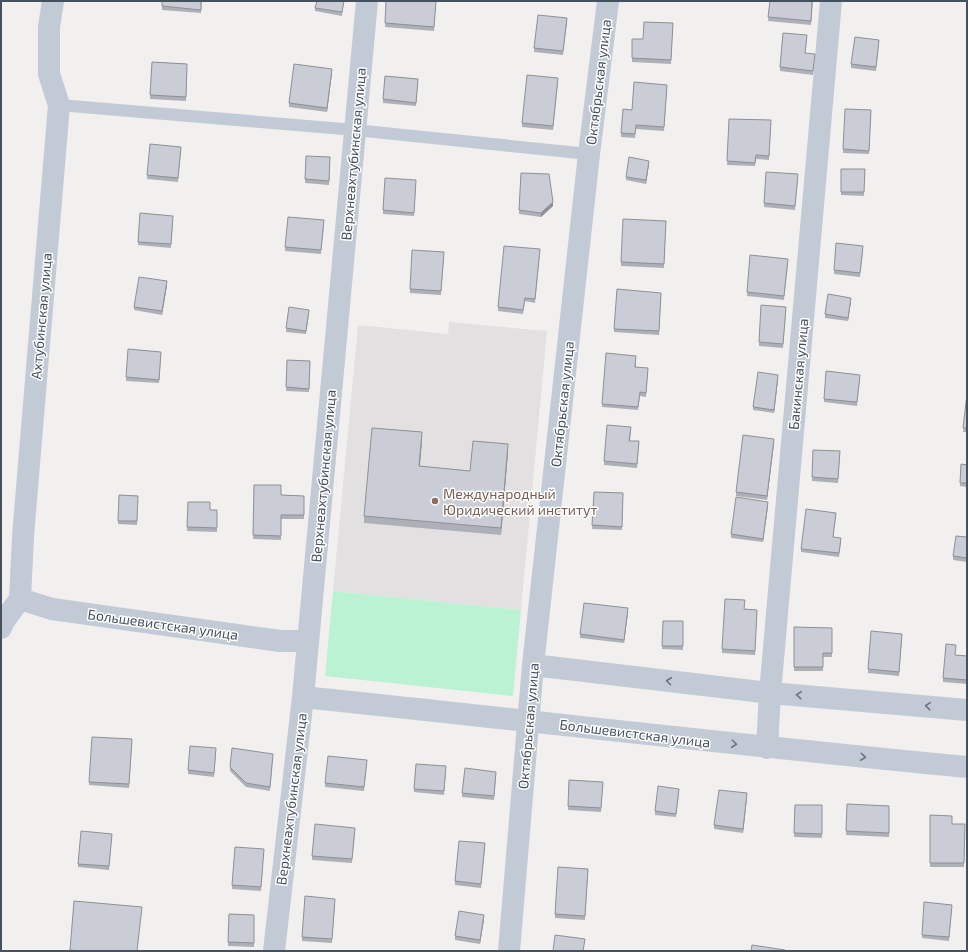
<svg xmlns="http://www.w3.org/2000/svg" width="968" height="952" font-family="'Exo 2',sans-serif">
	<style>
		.education { fill: #e3e0e1 }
		.green { fill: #baf2d3 }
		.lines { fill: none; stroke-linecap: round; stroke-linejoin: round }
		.lane { stroke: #c1cad5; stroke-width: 12 }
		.street { stroke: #c1cad5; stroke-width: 22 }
		.wall { fill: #aeb0b7 }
		.shaded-wall { fill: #8d9095 }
		.building { fill: #cacdd5; stroke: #8d9095 }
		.oneway { stroke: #6b7582 }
		.education-dot { fill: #8d6e63; stroke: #fff; stroke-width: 1.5 }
		.labels { text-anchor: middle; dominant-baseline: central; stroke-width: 3; stroke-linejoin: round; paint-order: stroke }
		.street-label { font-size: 14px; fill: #46515e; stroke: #fff }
		.education-label { font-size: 14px; fill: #785e54; stroke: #fff; text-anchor: start }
	</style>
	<rect width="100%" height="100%" fill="#f2efef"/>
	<path class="education" d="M449,322l98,9 -26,279 -188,-19 25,-266 90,9z"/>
	<path class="green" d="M333,591l188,19 -8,86 -188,-20z"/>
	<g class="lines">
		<path class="lane" d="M59,105l296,25 234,24"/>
		<path class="street" d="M20,599l32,10 228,32h28
			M1,628l3,-7 16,-22 3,-63 36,-431 -10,-31v-47l4,-26
			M533,665l237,28 197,17
			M303,697c222,23 443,49 664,70
			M767,748l3,-55 61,-692
			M274,951l29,-254 64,-696
			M509,951l24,-286 56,-511 19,-153"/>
	</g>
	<path class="wall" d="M162,1h40l-1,12 -39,-3z
		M344,1l-2,15 -27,-5v-3z
		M386,1h50l-2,30 -49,-4z
		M770,1h43l-2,24 -43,-4z
		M567,22l-4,33 -29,-3v-4z
		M673,23l-2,41 -39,-2v-23h11z
		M807,39l-2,14 10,4 -2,18 -33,-4v-4z
		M879,44l-3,27 -25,-3v-4z
		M152,62l35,2 -1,37 -36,-2z
		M332,72l-5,40 -38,-5v-4z
		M558,82l-5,48 -31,-3v-4z
		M418,83l-2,23 -33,-3v-4z
		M667,89l-3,42 -28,-2 -1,9 -14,-1v-4l11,-23z
		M871,110l-2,44 -26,-1v-4z
		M729,119l42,1 -2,40 -13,-1 -1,7 -28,-1z
		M181,151l-3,31 -31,-3v-4z
		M330,161l-1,24 -24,-2v-4z
		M649,164l-3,20 -20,-4v-3z
		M841,169h24l-1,27 -23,-1z
		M521,173l32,33 -12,11 -22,-3z
		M798,178l-3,32 -31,-3v-4z
		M416,184l-2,32 -31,-2v-4z
		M173,220l-2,28 -33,-3v-3z
		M666,221l-2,47 -43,-2v-4z
		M324,224l-3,30 -36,-3v-4z
		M863,250l-3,27 -26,-3v-4z
		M540,253l-5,50 -10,-2 -2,13 -25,-3v-4z
		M444,256l-3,39 -31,-2v-4z
		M788,263l-4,37 -37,-4v-4z
		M167,285l-5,30 -28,-5v-3z
		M661,296l-2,39 -45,-3v-3z
		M851,301l-3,20 -23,-3v-4z
		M786,311l-3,37 -24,-2v-4z
		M309,314l-3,20 -20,-2v-4z
		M161,356l-2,27 -33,-2v-4z
		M287,360l23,1 -1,31 -23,-1z
		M636,360v7l12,5 -2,25 -6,-1 -2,14 -36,-3v-3z
		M860,378l-3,28 -33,-4v-3z
		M778,379l-4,34 -21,-3v-3z
		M967,394v38h-4z
		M631,431l-1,10 9,4 -2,23 -33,-3v-4z
		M422,440l-2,26 50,5 38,-19 -7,83 -137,-12v-7z
		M774,443l-7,57 -31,-4v-4z
		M813,450l27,1 -2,32 -26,-2z
		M961,464l6,1v22l-7,-1z
		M254,485l27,10 23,1v23h-23v21l-28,-1z
		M594,492l29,1 -1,37 -30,-1z
		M119,495l19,1 -1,29 -19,-1z
		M188,502l22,8h7v22l-30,-1z
		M768,506l-5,36 -32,-4v-4z
		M836,517l-3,20 8,5 -2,15 -38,-5v-3z
		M967,537v25l-14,-2v-4z
		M744,609l13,1 -2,45 -33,-2v-4z
		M628,612l-4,31 -44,-5v-4z
		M663,621h20v29l-21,-1z
		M794,627l38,1v29h-9v14h-29z
		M902,638l-3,38 -31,-3v-4z
		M956,655l11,1v28l-24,-2v-4z
		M132,743l-3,45 -40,-3v-3z
		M216,752l-2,25 -26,-3v-4z
		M273,758l-3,33 -24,-4 -16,-16v-4z
		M367,764l-3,27 -39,-4v-4z
		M446,770l-2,25 -30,-3v-3z
		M496,775l-2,25 -32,-3v-4z
		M569,780l34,2 -2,30 -33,-2z
		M679,793l-3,24 -21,-2v-4z
		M747,797l-4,36 -29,-4v-4z
		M847,804l42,2v31l-43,-2z
		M795,805h27v33l-28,-1z
		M930,815l22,9h13l-1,43h-34z
		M355,831l-3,32 -40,-3v-4z
		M112,834l-3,36 -31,-3v-3z
		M485,847l-4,41 -26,-3v-4z
		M264,849l-3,42 -29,-2v-4z
		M588,873l-3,47 -30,-2v-4z
		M335,903l-3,40 -30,-2v-4z
		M952,908l-3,33 -27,-3v-3z
		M229,914l25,1v32l-26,-1z
		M484,919l-4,25 -25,-4v-4z"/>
	<path class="shaded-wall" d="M332,69v3l-5,40v-4z
		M649,161v3l-3,20v-4z
		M553,202v4l-12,11v-4z
		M167,281v4l-5,30v-4z
		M851,298v3l-3,20v-3z
		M778,375v4l-4,34v-3z
		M422,432v8l-3,34v-8z
		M774,439v4l-7,57v-4z
		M508,444v8l-7,83v-7z
		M768,502v4l-5,36v-3z
		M628,608v4l-4,31v-3z
		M747,793v4l-4,36v-4z
		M484,915v4l-4,25v-4z"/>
	<path class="building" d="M162,1h39v9l-39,-4z
		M317,1h27l-2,11 -27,-4z
		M386,1h50l-2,26 -49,-4z
		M770,1h42l-1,20 -43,-4z
		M538,15l29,3 -4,33 -29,-3z
		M644,22l29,1 -2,37 -39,-2v-19h11z
		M783,33l24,2 -2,18 10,1 -2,17 -33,-4z
		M855,37l24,3 -3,27 -25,-3z
		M152,62l35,2 -1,33 -36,-2z
		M294,64l38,5 -5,39 -38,-5z
		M527,75l31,3 -5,48 -31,-3z
		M385,76l33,3 -2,24 -33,-4z
		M634,82l33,3 -3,42 -28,-2 -1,9 -14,-1 2,-24 9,1z
		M845,109l26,1 -2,41 -26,-2z
		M729,119l42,1 -2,36 -13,-1 -1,8 -28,-2z
		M150,144l31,3 -3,31 -31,-3z
		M306,156l24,1 -1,24 -24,-2z
		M629,157l20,4 -3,19 -20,-3z
		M841,169h24l-1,23h-23z
		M766,172l32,2 -3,32 -31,-3z
		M521,173l28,1 4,28 -12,11 -22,-3z
		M385,178l31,2 -2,33 -31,-3z
		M140,213l33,3 -2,28 -33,-2z
		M288,217l36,3 -3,30 -36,-3z
		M623,219l43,2 -2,43 -43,-2z
		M836,243l27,3 -3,27 -26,-3z
		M504,246l36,3 -5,50 -10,-1 -2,12 -25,-3z
		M412,250l32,2 -3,39 -31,-2z
		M750,255l38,4 -4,37 -37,-4z
		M139,277l28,4 -5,30 -28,-4z
		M617,289l44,4 -2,38 -45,-2z
		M828,294l23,4 -3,20 -23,-4z
		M761,305l25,2 -3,37 -24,-2z
		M289,307l20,3 -3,21 -20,-3z
		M128,349l33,3 -2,28 -33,-3z
		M606,353l30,3 -1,11 13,1 -2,25 -6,-1 -2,15 -36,-3z
		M287,360l23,1 -1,28 -23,-2z
		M826,371l34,4 -3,27 -33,-3z
		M758,372l20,3 -4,35 -21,-3z
		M967,394v34h-4z
		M607,425l24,2 -2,14h10l-2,23 -33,-3z
		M372,428l50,4 -3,34 51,5 3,-30 35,3 -7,84 -137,-12z
		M743,435l31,4 -7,57 -31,-4z
		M813,450l27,1 -2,28 -26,-2z
		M961,464l6,1v18h-7z
		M254,485h27v10l23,1v19h-23v21l-28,-1z
		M594,492l29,1 -1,34 -30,-2z
		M119,495l19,1 -1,25h-19z
		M736,497l32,5 -5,37 -32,-5z
		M188,502h22v8h7v18l-30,-1z
		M806,509l30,4 -3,24 8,1 -2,15 -38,-4z
		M956,536l11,1v21l-14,-2z
		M725,599l20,1 -1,9 13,1 -2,41 -33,-2z
		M584,603l44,5 -4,32 -44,-6z
		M663,621h20v25h-21z
		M794,627l38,1v25h-9v14h-29z
		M871,631l31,3 -3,38 -31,-3z
		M946,644l10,1 -1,10 12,1v24l-24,-2z
		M92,737l40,2 -3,45 -40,-2z
		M190,746l26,2 -2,25 -26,-3z
		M232,748l41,6 -3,33 -24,-4 -16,-16z
		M328,756l39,4 -3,27 -39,-4z
		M416,764l30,2 -2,25 -30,-2z
		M465,768l31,4 -2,24 -32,-3z
		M569,780l34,2 -2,26 -33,-2z
		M658,786l21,3 -3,25 -21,-3z
		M719,790l28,3 -4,36 -29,-4z
		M847,804l42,2v27l-43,-2z
		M795,805h27v29l-28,-1z
		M930,815l22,1v8h13l-1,39h-34z
		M315,824l40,4 -3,31 -40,-3z
		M81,831l31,3 -3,32 -31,-2z
		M459,841l26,2 -4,41 -26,-3z
		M235,847l29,2 -3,38 -29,-2z
		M558,867l30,2 -3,47 -30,-2z
		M305,896l30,3 -3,40 -30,-2z
		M74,901l68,6 -5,44h-56l-11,-1z
		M924,902l28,3 -3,32 -27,-2z
		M459,911l25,4 -4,25 -25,-4z
		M229,914l25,1v28l-26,-1z
		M555,935l30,4 -2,12h-30z
		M752,945l33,5v1h-34z"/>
	<defs><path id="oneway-chevron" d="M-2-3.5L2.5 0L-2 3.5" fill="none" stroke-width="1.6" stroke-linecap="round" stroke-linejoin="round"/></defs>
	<g class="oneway">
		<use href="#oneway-chevron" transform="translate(669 681) rotate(-173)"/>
		<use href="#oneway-chevron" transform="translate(799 695) rotate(-175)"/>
		<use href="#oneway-chevron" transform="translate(928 706) rotate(-175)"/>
		<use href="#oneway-chevron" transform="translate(734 744) rotate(7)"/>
		<use href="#oneway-chevron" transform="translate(863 757) rotate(6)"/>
	</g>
	<circle class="education-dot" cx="435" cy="501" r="4"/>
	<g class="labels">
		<g class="street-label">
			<text transform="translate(598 82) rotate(-83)">Октябрьская улица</text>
			<text transform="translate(353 154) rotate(-85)">Верхнеахтубинская улица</text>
			<text transform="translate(41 316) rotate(-85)">Ахтубинская улица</text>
			<text transform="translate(798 374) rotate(-85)">Бакинская улица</text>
			<text transform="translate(562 404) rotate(-84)">Октябрьская улица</text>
			<text transform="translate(323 476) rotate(-85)">Верхнеахтубинская улица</text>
			<text transform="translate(163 624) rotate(8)">Большевистская улица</text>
			<text transform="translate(528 726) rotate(-85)">Октябрьская улица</text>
			<text transform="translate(635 733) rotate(7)">Большевистская улица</text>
			<text transform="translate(291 799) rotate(-83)">Верхнеахтубинская улица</text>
		</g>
		<g class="education-label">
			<text x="443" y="493">Международный<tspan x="443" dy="16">Юридический институт</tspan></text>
		</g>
	</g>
	<rect width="968" height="952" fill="none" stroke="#46515e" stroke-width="4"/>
</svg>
